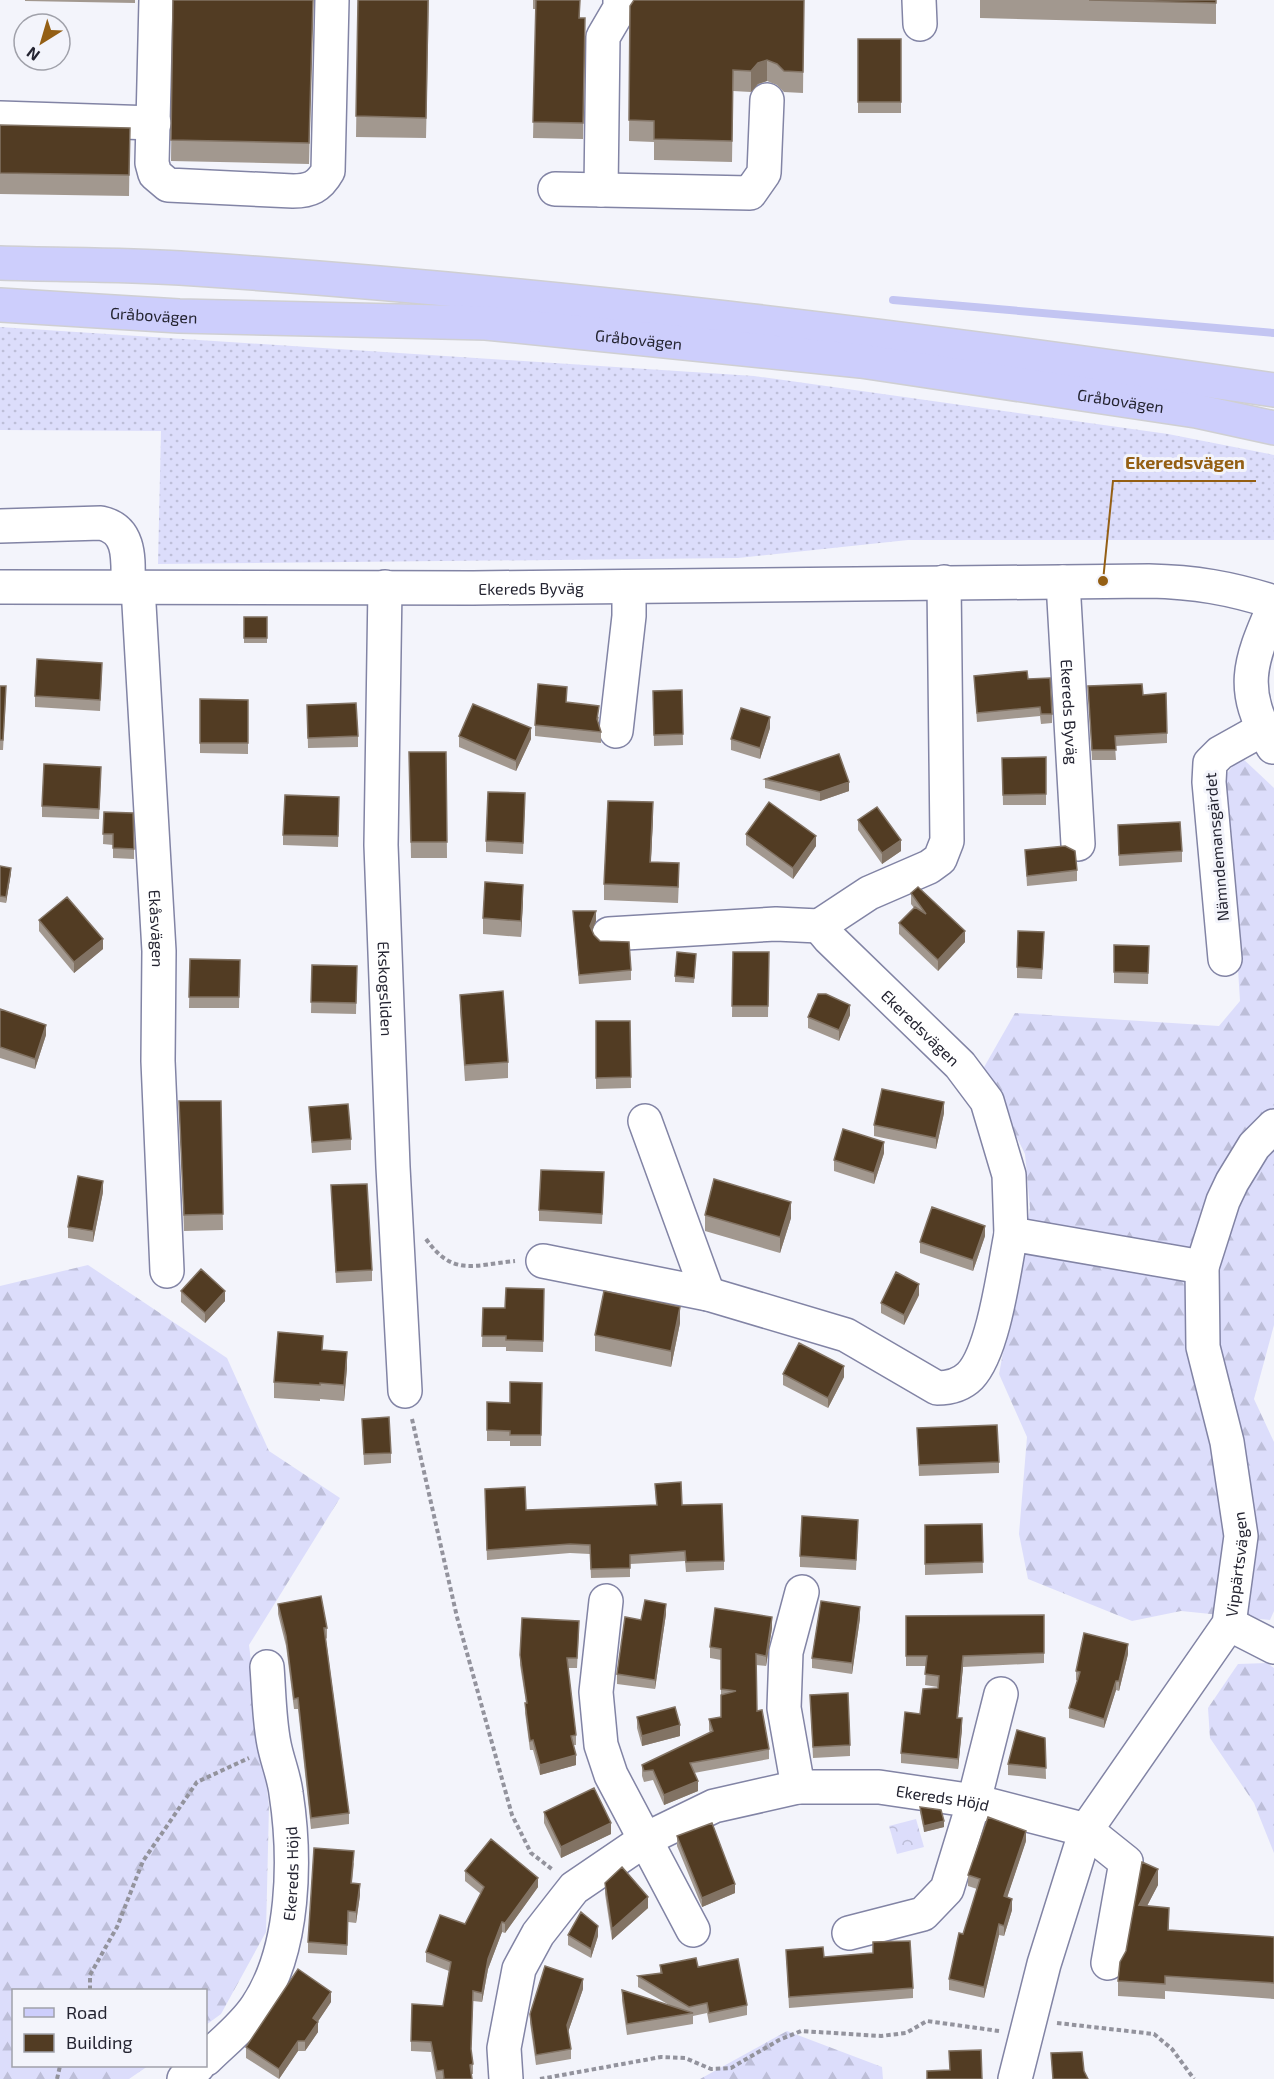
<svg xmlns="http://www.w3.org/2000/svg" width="1274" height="2079" font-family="'Exo 2',sans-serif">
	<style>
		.grass { fill: url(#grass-dots) }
		.forest { fill: url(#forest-firs) }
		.park { fill: url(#park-crowns) }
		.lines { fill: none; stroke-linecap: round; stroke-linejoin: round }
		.stream { stroke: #c3c5f2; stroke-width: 8 }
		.minor-casing { stroke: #8284a5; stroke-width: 36 }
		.major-casing { stroke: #cfcfd2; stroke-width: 36 }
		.path { stroke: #93939d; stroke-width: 4; stroke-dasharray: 4.5 3; stroke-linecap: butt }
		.minor { stroke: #fff; stroke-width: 33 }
		.major { stroke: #cdcefc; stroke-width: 33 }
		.wall { fill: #a2988f }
		.shaded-wall { fill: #827364 }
		.building { fill: #523c23; stroke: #827364; stroke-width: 1.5 }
		.labels { text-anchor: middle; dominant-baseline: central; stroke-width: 6; stroke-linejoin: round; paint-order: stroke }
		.street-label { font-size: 16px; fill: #242431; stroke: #f3f4fb }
		.leader { fill: none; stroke: #945f14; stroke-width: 2 }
		.callout-dot { fill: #945f14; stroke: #f3f4fb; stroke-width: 2 }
		.callout-label { font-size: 18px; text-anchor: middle; font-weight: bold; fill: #945f14; stroke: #f3f4fb; stroke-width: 6; stroke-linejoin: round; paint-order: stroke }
	</style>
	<defs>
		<pattern id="grass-dots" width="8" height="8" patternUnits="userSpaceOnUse" patternTransform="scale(1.5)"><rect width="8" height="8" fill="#dcddfb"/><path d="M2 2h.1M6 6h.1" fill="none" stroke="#bdbed8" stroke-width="1.8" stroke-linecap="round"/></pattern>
		<pattern id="forest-firs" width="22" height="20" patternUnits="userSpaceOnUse" patternTransform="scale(1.5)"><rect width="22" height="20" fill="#dcddfb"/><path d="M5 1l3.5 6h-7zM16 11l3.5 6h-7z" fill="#bdbed8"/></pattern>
		<pattern id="park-crowns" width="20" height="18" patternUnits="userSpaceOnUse" patternTransform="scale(1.5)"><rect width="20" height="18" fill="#dcddfb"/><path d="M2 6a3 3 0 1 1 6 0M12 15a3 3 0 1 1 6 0" fill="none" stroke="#bdbed8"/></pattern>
	</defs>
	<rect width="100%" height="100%" fill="#f3f4fb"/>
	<path class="grass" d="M0,327l754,49 414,58 106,21v85h-366l-170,18 -580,6 3,-133 -161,-1z"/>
	<path class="forest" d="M1240,756l34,32v537l-20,74 20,43v169l-4,9 -89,-9 -49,10 -104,-42 -9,-45 8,-97 -28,-63 31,-166 -5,-54 -42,-85 32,-56 204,13 21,-25 -14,-226z
		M88,1265l139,93 42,93 71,47 -91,147 20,161 -3,126 -45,82 -15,11v-35h-192v76h134l-19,13h-129v-793z
		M1267,1663l7,5v185l-20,-50 -44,-65 -2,-30 30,-44z
		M787,2031l95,36 1,12h-183z"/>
	<path class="park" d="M916,1819l8,28 -27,7 -8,-28z"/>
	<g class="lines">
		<path class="stream" d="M893,300l381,33"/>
		<g class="minor-casing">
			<g id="minor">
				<path d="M156,0l-4,163 3,11 13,11 125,6c17,0 26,-4 35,-20l4,-171"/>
				<path d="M919,0l1,24"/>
				<path d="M0,118l154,5"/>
				<path d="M555,189l195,4 14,-20 3,-73"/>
				<path d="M601,190l2,-153 17,-29v-8"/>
				<path d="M0,526l101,-3c31,7 27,38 27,64"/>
				<path id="s1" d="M944,582l3,259 -7,18 -11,8 -60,26 -50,33 10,12 131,127 27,36 22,74 2,59"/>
				<path id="s2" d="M1063,582l15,262"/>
				<path id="s3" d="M0,587l473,1 676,-7c46,1 81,7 125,21"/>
				<path id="s4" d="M138,587l21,364 -1,110 9,210"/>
				<path id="s5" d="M385,587l-4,258 12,322 12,224"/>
				<path d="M616,731l13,-115v-29"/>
				<path d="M1273,747c-34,-58 -24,-83 1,-141"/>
				<path d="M609,934l167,-10 43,2"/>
				<path d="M1225,959l-16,-177 1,-19 10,-10 43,-24"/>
				<path d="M645,1121l63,173"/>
				<path d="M543,1261l165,33 138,41 91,53c12,0 24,-3 33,-12 24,-25 34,-107 41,-142l191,33"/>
				<path d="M606,1601l-10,91 5,53 10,30 82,155"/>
				<path d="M1229,1624l45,23"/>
				<path d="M798,1787l-14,-79 2,-56 16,-60"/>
				<path d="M849,1933l74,-19 24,-25 27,-88 27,-107"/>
				<path id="s6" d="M206,2059c17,-17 38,-33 51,-53 38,-57 39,-148 29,-213 -2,-17 -9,-33 -12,-49 -5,-25 -5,-52 -7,-77"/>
				<path d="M184,2079l14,-13"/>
				<path id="s7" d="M506,2079l-2,-31 15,-79 19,-35 25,-32 11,-14 72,-49 68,-33 84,-19h81l95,14 112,29 40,32 -18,101"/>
				<path id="s8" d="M1015,2079l29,-115 42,-134 143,-206 12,-88 -14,-94 -24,-95 -1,-80 21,-66 9,-19 22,-36 20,-20"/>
			</g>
		</g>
		<g class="major-casing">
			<g id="major">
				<path d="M0,263c60,2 120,1 180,5 367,24 731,69 1094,122"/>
				<path id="s9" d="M0,305l179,11 307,7 375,38 335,50 78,17"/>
			</g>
		</g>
		<path class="path" d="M426,1239c27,38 47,26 89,22
			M412,1419l45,198 55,198 19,38 22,17
			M90,1990v-15l27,-48 26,-66 54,-79 52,-24
			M1057,2023l97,11 18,15 22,30
			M57,2079l3,-13
			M540,2079l121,-22 24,1 26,11 20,-1 48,-28 22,-9 80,5 25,-3 21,-12 72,10"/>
		<use href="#minor" class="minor"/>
		<use href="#major" class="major"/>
	</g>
	<path class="wall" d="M25,0h110v3l-110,-2z
		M173,0h140l-4,164 -138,-3z
		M358,0h71l-3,138 -70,-1z
		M533,0h47v18h5l-2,121 -50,-1 3,-129h-3z
		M804,0l-1,93 -19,-1 -7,-7 -10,-4 -9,3 -7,8 -18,-1 -1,71 -78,-2v-18l-25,-1 1,-135z
		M980,0h236v24l-236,-6z
		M858,39h43v74h-43z
		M0,125l130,3 -1,68 -129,-2z
		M244,617h23v26h-23z
		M102,674l-2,37 -65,-4v-11z
		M974,676l54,3 24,35v9l-11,1 -1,-8 -63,6z
		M0,686l6,11 -3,53h-3z
		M1088,686l55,9 24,38v10l-52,3 1,14h-24z
		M682,690l1,55 -29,1 -1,-55z
		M200,699l48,1v54l-48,-1z
		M567,702l32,15 -1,5 3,10v11l-66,-7v-11z
		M307,705l51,31v11l-50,1z
		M770,728l-10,31 -29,-9v-11z
		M459,736l72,3 -15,32 -57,-24z
		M409,752h37l1,106h-36z
		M1046,757v48h-43l-1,-47z
		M101,777l-2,42 -57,-2v-11z
		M765,779l84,12 -29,10 -55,-13z
		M525,804l-2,50 -37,-2v-11z
		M339,808l-1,39 -55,-2v-10z
		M104,812l30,37v10l-21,-1v-13l-10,-1z
		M653,818l-2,44 28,17 -1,24 -74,-3v-16z
		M858,820l43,31 -19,13 -24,-34z
		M1118,825l64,26v11l-63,4z
		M746,834l70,12 -23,33 -47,-34z
		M1025,850l52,20v11l-50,5z
		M0,866l11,7 -5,30 -6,-1z
		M911,893l54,49 -27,29 -39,-37v-11l15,-15 -3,-4z
		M523,901l-2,36 -38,-3v-16z
		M573,911l23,10 -4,10 2,4 37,35v10l-52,4z
		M39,920l64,29 -29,24 -35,-42z
		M1044,943l-2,36 -25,-1v-11z
		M1114,945l35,1 -1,38 -34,-1z
		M733,952h36l-1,65h-36z
		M696,954l-2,29 -19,-1v-6z
		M190,959l50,1 -1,48h-50z
		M312,965l45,1 -1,48 -45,-1z
		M460,995l48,67v16l-43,3 -5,-70z
		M0,1009l46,26 -11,34 -35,-11z
		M850,1015l-11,26 -31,-13v-11z
		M596,1021h34l1,67 -35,1z
		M179,1101h42l2,129 -39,1z
		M309,1107l42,32v11l-39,3z
		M944,1113l-8,36 -62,-13v-11z
		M884,1153l-10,31 -40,-13v-11z
		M604,1183l-2,41 -63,-3v-11z
		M331,1185l41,85v11l-36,2z
		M103,1192l-10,50 -25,-4v-11z
		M705,1215l86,3 -11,35 -75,-22z
		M985,1236l-12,35 -53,-18v-11z
		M544,1289l-1,63 -37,-1v-4h-24l1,-39h22z
		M181,1291l44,10 -20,22 -24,-21z
		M919,1295l-15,30 -23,-12v-10z
		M680,1323l-9,44 -76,-16v-16z
		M323,1350l24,18 -3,33 -24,-2v2l-46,-3v-16z
		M783,1374l61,3 -16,31 -45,-23z
		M542,1383l-1,63h-31v-5h-23v-39l23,1z
		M362,1419l29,34v10l-27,2z
		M917,1428l82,34v11l-80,3z
		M655,1484l27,21 42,56v9l-38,2 -1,-11 -55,3v13l-39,1 -1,-24 -20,-1 -83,7 -2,-62 41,12 130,-5z
		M982,1524l1,49 -58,2v-50z
		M858,1531l-2,39 -56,-3v-11z
		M278,1604l49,24v10l-1,1 23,174v11l-38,5 -13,-120h-4l-8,-63 -8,-32z
		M666,1614l-11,75 -38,-5v-10l24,-54z
		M1044,1615v48l-81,4 -5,51 4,11 -4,40 -57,-6v-10l19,-39 18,-26v-1l-13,-2 1,-19h-20v-50z
		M860,1618l-8,56 -40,-6v-10z
		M772,1628l-6,38 -10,-1 1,46 12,38v10l-75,14 4,18 -34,14 -11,-25 -9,2 -2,-6v-11l68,-32 -1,-3v-11l12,-2v-57l-11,-2v-11z
		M579,1630l-2,38h-9l8,67v10h-3l3,20 -36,10 -7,-25h-3l-5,-37 1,-10 -6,-38v-10z
		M1128,1654l-9,37 -3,-1 -12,38 -35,-10v-10l9,-27 -2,-1v-9z
		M810,1695l40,50v11l-37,2z
		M637,1717l43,19 -38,10 -5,-18z
		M1045,1738l1,41 -38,-4v-11z
		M920,1807l24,20 -20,5 -4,-20z
		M544,1812l67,22 -50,24 -17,-35z
		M677,1836l58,57 -33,14 -25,-61z
		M1026,1841l-19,56 5,13 -8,26 -5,-1 -15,63 -35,-8v-11l28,-90 -9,-3v-11z
		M354,1862l-2,21 8,12 -4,28 -8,-1 -1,33 -39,-2v-11z
		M1142,1862l16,23 -11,21 22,17v7l105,7v62l-109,-8v8l-47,-3v-15l8,-30z
		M465,1871l73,16 -33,46 -3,-1 -14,37 -6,33 -9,-1 -2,50 2,13v10h-1v5h-36l-5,-27 -20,-1v-10l32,-35 6,-35 -23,-9v-10l39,-28 16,-30 -16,-13z
		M605,1883l43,25 -36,32 -7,-46z
		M568,1935l30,1 -7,22 -23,-13z
		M873,1942l40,46v10l-124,10 -3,-58 38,7 49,-4z
		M660,1965l38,2 49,38v10l-38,8 -2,-10 -14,3v8l-66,11 -5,-34v-11l49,16 -33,-19v-11l22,-3z
		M583,1989l-15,43 3,17v10l-35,6 -6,-42v-9z
		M331,2002l-13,19v11l-13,19h-7l-19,28 -33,-21v-11z"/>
	<path class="shaded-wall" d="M767,60v21l-9,3 -7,8v-21l7,-8z
		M770,717v11l-10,31v-11z
		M531,728v11l-15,32v-10z
		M849,782v9l-29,10v-9z
		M653,802v16l-3,60v-16z
		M816,836v10l-23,33v-11z
		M901,840v11l-19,13v-11z
		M11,868v5l-5,30v-6z
		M523,885v16l-2,36v-16z
		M596,911v10l-6,15v-10z
		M965,931v11l-27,29v-11z
		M103,939v10l-29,24v-11z
		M850,1005v10l-11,26v-11z
		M46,1025v10l-11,34v-10z
		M944,1102v11l-8,36v-11z
		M884,1142v11l-10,31v-11z
		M103,1181v11l-10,50v-11z
		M791,1202v16l-11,35v-16z
		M985,1226v10l-12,35v-11z
		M919,1284v11l-15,30v-10z
		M225,1291v10l-20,22v-10z
		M680,1307v16l-9,44v-16z
		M347,1352v16l-3,33v-16z
		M844,1366v11l-16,31v-10z
		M666,1604v10l-11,75v-9z
		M860,1607v11l-8,56v-11z
		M772,1617v11l-6,38v-10z
		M1128,1644v10l-9,37v-10z
		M963,1656v11l-6,61v-10z
		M1116,1681v9l-12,38v-9z
		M962,1718v11l-4,40v-10z
		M680,1725v11l-38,10v-10z
		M576,1755v10l-36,10v-10z
		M698,1781v10l-34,14v-10z
		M944,1821v6l-20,5v-6z
		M611,1823v11l-50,24v-11z
		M1026,1831v10l-22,66v-11z
		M1158,1869v16l-19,36v-16z
		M538,1878v9l-33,46v-10z
		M360,1884v11l-4,28v-11z
		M735,1884v9l-33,14v-9z
		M648,1897v11l-36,32v-11z
		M1012,1899v11l-8,26v-10z
		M502,1922v10l-14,37 -6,33v-9l6,-34z
		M999,1924v11l-15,63v-11z
		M598,1926v10l-7,22v-9z
		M583,1979v10l-16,46v-10z
		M331,1992v10l-18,27v-11z
		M318,2022v10l-13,19v-10z
		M298,2041v10l-19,28v-10z"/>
	<path class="building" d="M173,0h140l-4,143 -138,-3z
		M358,0h70l-2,118 -70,-2z
		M536,0h44l-1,18h6l-2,105 -50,-1z
		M634,0h170l-1,72 -19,-1 -7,-7 -10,-4 -9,3 -7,8 -18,-1 -1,71 -78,-2v-18l-25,-1 1,-114z
		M1089,0h127v3z
		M858,39h43v63h-43z
		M0,125l130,3 -1,47 -129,-2z
		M244,617h23v21h-23z
		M37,659l65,4 -2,37 -65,-4z
		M1027,671l1,8 22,-1 2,36h-11l-1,-7 -63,6 -3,-37z
		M538,684l29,3 -1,15 33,4 -2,13 4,13 -66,-7z
		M1142,684l1,11 23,-2 1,40 -52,3 1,14h-24l-4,-64z
		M0,686h6l-3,54h-3z
		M682,690l1,44 -29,1 -1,-44z
		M200,699l48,1v43h-48z
		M356,703l2,33 -50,2 -1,-33z
		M473,704l58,24 -15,33 -57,-25z
		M741,708l29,9 -10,31 -29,-9z
		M409,752h37l1,90h-36z
		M839,754l10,28 -29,10 -55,-13z
		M1046,757v37l-43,1 -1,-37z
		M44,764l57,3 -2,42 -57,-3z
		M488,792l37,1 -2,50 -37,-2z
		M285,795l54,2 -1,39 -55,-1z
		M608,801l45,1 -3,60 29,1 -1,24 -74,-3z
		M769,802l47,34 -23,32 -47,-34z
		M877,807l24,33 -19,13 -24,-33z
		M104,812l29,1 1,36 -21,-1v-14h-10z
		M1180,822l2,29 -63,4 -1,-30z
		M1065,846l10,5 2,19 -50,6 -2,-26z
		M0,866l11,2 -5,29 -6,-1z
		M485,882l38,3 -2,36 -38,-3z
		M918,887l47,44 -27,29 -39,-37 16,-16 11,7 -15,-21z
		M67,897l36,42 -29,23 -35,-42z
		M573,911h23l-6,15 4,9 6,6 29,1 2,28 -52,5z
		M1018,931l26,1 -2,37 -25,-2z
		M1114,945l35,1 -1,27 -34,-1z
		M677,952l19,2 -2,24 -19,-2z
		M733,952h36l-1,54h-36z
		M190,959l50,1 -1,37h-50z
		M312,965l45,1 -1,37 -45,-1z
		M503,991l5,71 -43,3 -5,-70z
		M818,994h8l24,11 -11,25 -31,-13z
		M0,1009l46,16 -11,34 -35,-12z
		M596,1021h34l1,56 -35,1z
		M882,1089l62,13 -8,36 -62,-13z
		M179,1101h42l2,113 -39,1z
		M348,1104l3,35 -39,3 -3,-35z
		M843,1129l41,13 -10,31 -40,-13z
		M541,1170l63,2 -2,42 -63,-4z
		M78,1176l25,5 -10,50 -25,-4z
		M714,1179l77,23 -11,35 -75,-22z
		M367,1184l5,86 -36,2 -5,-87z
		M932,1207l53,19 -12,34 -53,-18z
		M201,1269l24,22 -20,22 -24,-22z
		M896,1272l23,12 -15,31 -23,-12z
		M506,1288l38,1 -1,52 -37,-1v-4h-24l1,-28h22z
		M604,1291l76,16 -9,44 -76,-16z
		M278,1332l45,4 -1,14 25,2 -3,33 -24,-2v2l-46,-3z
		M799,1343l45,23 -16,32 -45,-24z
		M510,1382l32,1 -1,52h-31v-4l-23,-1v-28l23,1z
		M389,1417l2,36 -27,1 -2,-35z
		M997,1425l2,37 -80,3 -2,-37z
		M681,1482l1,23 40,-1 2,57 -38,1 -1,-11 -55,4v13l-39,1 -1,-24 -20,-1 -83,6 -2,-61 40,-2 1,23 131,-5 -2,-21z
		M802,1516l56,4 -2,40 -56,-4z
		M982,1524l1,38 -58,2v-39z
		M321,1596l6,32h-3l25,185 -38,5 -13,-120 -4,1 -8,-63 -8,-32z
		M645,1600l21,4 -11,76 -38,-6 8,-57 16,3z
		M821,1601l39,6 -8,56 -40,-5z
		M715,1608l57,9 -6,39 -10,-2 1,57 5,-1 7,39 -79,14 8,18 -34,14 -11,-25 -9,1 -2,-6 71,-34 -4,-12 12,-2v-22l15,-4 -15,-2v-40l-11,-2z
		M1044,1615v38l-81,3 -6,62h5l-4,41 -57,-6 4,-41 15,2 3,-25 15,-1 1,-12 -14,-2 2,-18h-21v-40z
		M522,1618l57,3 -2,37h-10l9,77 -5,1 5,19 -36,10 -7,-25 -3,1 -5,-38h2l-7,-48z
		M1084,1633l44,11 -9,37h-3l-12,38 -35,-11 11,-36 -4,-1z
		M848,1693l2,52 -37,2 -3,-52z
		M675,1707l5,18 -38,11 -5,-19z
		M1017,1730l28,8 1,30 -38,-4z
		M594,1788l17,35 -50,24 -17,-35z
		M920,1807l21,3 3,11 -20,5z
		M988,1817l38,14 -22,65 8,3 -8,27 -5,-2 -15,63 -35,-8 10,-46 4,1 17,-55 -12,-4z
		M712,1823l23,61 -33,14 -25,-62z
		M491,1839l47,39 -33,45 -3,-1 -14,37 -6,34 -9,-2 -2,58 2,15 -3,1 2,14h-28l-1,-9 -6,1 -6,-29 -20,-1 1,-37 31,2 8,-44 -25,-10 14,-37 25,9 19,-37 -19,-16z
		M314,1848l40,3 -3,32 9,1 -4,28 -8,-1 -1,34 -39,-3z
		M1142,1862l16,7 -19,36 30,3 -1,22 106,7v46l-109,-7v8l-47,-3 2,-19 6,-11z
		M622,1867l26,30 -36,32 -7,-46z
		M581,1912l17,14 -7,23 -23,-14z
		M910,1941l3,47 -124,9 -3,-47 37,-3 1,10 49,-4v-11z
		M696,1958l2,9 40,-8 9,46 -38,8 -2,-10 -18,4 -51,-31 24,-3 -2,-8z
		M545,1966l38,13 -16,46 4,24 -35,6 -6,-41z
		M298,1969l33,23 -18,26 5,4 -13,19h-7l-19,28 -33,-22z
		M622,1990l71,23 -66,11z
		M981,2050l1,29h-55v-8l23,-1 -1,-19z
		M1082,2052l2,19 4,8h-35l-2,-26z"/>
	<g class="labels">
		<g class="street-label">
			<text stroke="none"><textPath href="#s9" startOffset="154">Gråbovägen</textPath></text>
			<text stroke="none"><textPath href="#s9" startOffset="640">Gråbovägen</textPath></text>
			<text stroke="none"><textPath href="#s9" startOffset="1126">Gråbovägen</textPath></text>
			<text stroke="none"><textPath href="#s3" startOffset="531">Ekereds Byväg</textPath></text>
			<text stroke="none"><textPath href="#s2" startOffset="130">Ekereds Byväg</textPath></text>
			<text transform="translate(1216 847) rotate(-95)">Nämndemansgärdet</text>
			<text stroke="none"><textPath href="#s4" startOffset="342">Ekåsvägen</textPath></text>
			<text stroke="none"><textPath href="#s5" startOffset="402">Ekskogsliden</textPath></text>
			<text stroke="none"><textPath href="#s1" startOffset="561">Ekeredsvägen</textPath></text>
			<text stroke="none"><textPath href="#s8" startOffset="570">Vippärtsvägen</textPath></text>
			<text stroke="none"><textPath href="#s7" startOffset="604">Ekereds Höjd</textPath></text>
			<text stroke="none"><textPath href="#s6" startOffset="212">Ekereds Höjd</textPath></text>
		</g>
	</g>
	<path class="leader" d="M1103 581L1113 481H1256"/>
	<circle class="callout-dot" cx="1103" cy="581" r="6"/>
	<g class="callout-label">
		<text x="1185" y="469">Ekeredsvägen</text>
	</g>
	<rect x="12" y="1989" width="195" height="78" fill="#f3f4fb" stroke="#a0a1aa" stroke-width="1.5"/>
	<rect x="24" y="2008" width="30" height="9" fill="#cdcefc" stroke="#a0a1aa" stroke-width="1.5"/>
	<text x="66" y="2019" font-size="18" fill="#242431">Road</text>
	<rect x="24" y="2034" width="30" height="18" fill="#523c23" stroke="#a0a1aa" stroke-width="1.5"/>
	<text x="66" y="2049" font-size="18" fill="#242431">Building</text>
	<g transform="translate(42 42) rotate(217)"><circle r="28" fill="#f3f4fb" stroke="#a0a1aa" stroke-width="1.5"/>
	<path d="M0-4.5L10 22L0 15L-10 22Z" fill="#945f14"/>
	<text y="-9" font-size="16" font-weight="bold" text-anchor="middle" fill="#242431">N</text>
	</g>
</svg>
